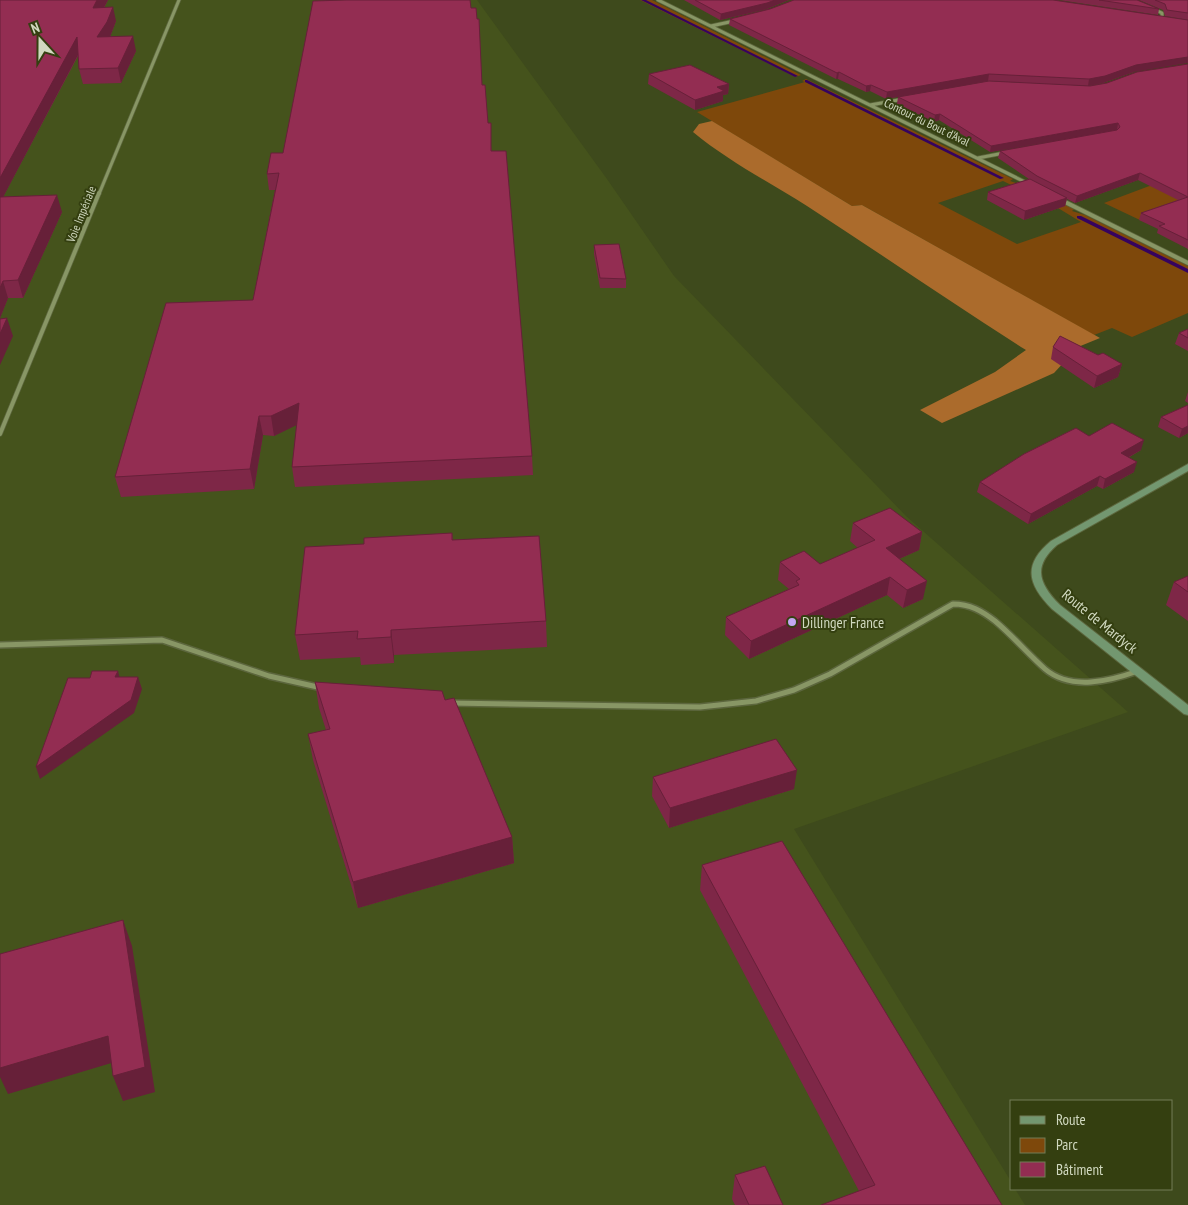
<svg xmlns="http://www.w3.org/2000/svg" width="1188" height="1205" font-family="'PT Sans Narrow',sans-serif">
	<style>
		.built { fill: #45531c }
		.green { fill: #7e480b; fill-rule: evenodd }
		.forest { fill: #ab6b2c }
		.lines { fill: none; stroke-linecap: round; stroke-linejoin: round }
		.stream { fill: #36035f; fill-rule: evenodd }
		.minor-far2-casing { stroke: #5c663d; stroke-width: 4.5 }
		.minor-far1-casing { stroke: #5c663d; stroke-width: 5.5 }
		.minor-casing { stroke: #5c663d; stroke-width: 8 }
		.secondary-casing { stroke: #5c663d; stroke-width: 2 }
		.minor-far2 { stroke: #889665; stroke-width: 3 }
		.minor-far1 { stroke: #889665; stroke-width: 4 }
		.minor { stroke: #889665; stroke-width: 5 }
		.secondary { fill: #739770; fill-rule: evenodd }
		.wall { fill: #7e2747 }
		.shaded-wall { fill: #672039 }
		.building { fill: #932d52; stroke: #672039 }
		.poi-dot { fill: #c4a7f1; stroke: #343f10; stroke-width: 2 }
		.labels { text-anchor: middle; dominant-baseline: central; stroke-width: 4; stroke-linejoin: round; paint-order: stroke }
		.far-street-label { font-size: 12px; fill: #d1d9c0; stroke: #343f10 }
		.street-label { font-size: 15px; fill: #d1d9c0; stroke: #343f10 }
		.poi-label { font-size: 15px; fill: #d1d9c0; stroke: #343f10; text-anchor: start }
	</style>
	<rect width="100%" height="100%" fill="#3e4a1c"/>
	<path class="built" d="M0,0h477l130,179 67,97 232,240 222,196 -334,117 218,354v6h3l10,16h-1025z"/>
	<path class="green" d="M640,0h12l149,75 -6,2z
		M806,79l207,100 -3,2 6,2 3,-1 55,27 -2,2 13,4 103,51v47l-56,24 -20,-9 -18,7 -232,-130 -10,1 -155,-94 108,-30 -3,-1zM1003,181l55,27 23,14 -64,22 -79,-41z
		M1152,185l36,16 -46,20 -38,-18z"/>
	<path class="forest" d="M712,121l140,85 10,-1 238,133 -22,9 -24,26 -112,50 -22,-13 75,-38 31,-22c-74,-47 -145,-96 -219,-144 -38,-24 -79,-45 -114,-74l6,-8z"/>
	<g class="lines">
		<path class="stream" d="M641,0h5l152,76 -3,1z
			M805,80h2l197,98 -4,1 -195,-97z
			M1077,216h4l107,53v4l-111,-55z"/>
		<g class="minor-far2-casing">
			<path id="minor-far2" d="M658,0l371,184
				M1153,9l9,4v6
				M711,26l23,-5
				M870,105l34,-6
				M978,158l26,-5
				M99,194l80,-194"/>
		</g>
		<g class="minor-far1-casing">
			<path id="minor-far1" d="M1061,200l127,63
				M0,434l99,-241"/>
		</g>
		<g class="minor-casing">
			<path id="minor" d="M0,645l162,-5 107,36 53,12
				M449,703l251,4 56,-6 38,-11 36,-16 123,-70c17,0 29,7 42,17 18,15 33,33 50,48 26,22 65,12 93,2"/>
		</g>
		<g class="secondary-casing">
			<path id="secondary" d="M1188,464v7l-131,74c-24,21 -19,38 3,60l128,100v10l-4,-1 -132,-105c-24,-24 -30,-44 -1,-68z"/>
		</g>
		<use href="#minor-far2" class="minor-far2"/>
		<use href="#minor-far1" class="minor-far1"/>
		<use href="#minor" class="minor"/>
		<use href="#secondary" class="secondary"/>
	</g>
	<path class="wall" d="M0,0h108l-4,8 12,13 -6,16 26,14 -15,32 -38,1 -4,-15 -1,-13 -75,141 59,15 -39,86h-15l-8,20z
		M684,0h105l-22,9 -47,11z
		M1059,0h78l22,9 -1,6z
		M1139,0h49v20l-23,-4 -2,-6z
		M471,8l17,115 44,333 1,19 -238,12 -3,-20 5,-43 -23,12 -11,-1 -9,54 -133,8 -6,-20 138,-177 22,-110h-6l-2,-16 16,-21z
		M770,9l364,63 -31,11 -15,3 -100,-5 -102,18 -16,-8 -4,1 -28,-13h-2l-107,-54 1,-6z
		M1188,64v185l-31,-16 1,-4 -19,-9 2,-7 37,-13 -40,-20 -63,23 -8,-4 -2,7 -41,14 -37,-20 1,-8 41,-13 -31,-21 2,-7 87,-16 -97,17 -51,-32 -5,2 -37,-18 1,-7 192,-11 17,-3z
		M649,74l80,10 -1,10 -5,1v6l-28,9 -47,-26z
		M594,245l32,34v9h-26l-6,-34z
		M1188,329v22l-13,-7 4,-11z
		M1053,347l45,8 24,9 -4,13 -24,11 -43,-29z
		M1188,392v11l-3,-2z
		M1188,405v28l-9,5 -21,-11 3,-10z
		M1089,436l52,14 -13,8 6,14 -31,17 -6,-3 -69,38 -51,-32 3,-10z
		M853,523l69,9 -3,18 -20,9 24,40 -20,9 -16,-13 -138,64 -24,-24 1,-18 63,-28 -11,-9 2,-18 40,2 38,-16 -8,-7z
		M452,533l1,7 93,81 1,26 -153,8v8l-33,2 -1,-8 -60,3 -5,-25 69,-91z
		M1188,576v45l-22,-16 8,-23z
		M315,682l130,18 67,137 2,26 -156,45 -45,-148 -5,-26 18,-4 -7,-22z
		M653,777l141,12 -125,39 -17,-32z
		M702,865l300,340 -143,-14 -159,-301z
		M735,1175l48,30h-48l-3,-6z"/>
	<path class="shaded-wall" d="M97,0h11l-12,22 -3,-14z
		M775,0h14l-22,9 -47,11 1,-6z
		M113,7l3,14 -6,16h-13z
		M133,36l3,15 -15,32 -3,-15z
		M77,37l3,14 -80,152v-25z
		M1188,57v6l-54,9 -31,11 -15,3 1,-7 47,-14z
		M839,72l-1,7h-2l1,-6z
		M989,74l-1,7 -102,18 1,-7z
		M729,84l-1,10 -5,1v6l-28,9v-10l22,-13z
		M871,85l-1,6 -4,1v-6z
		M940,114l-1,6 -5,2 1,-7z
		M1118,123l-1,7 -127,22 1,-6z
		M1140,173l-2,7 -63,23 2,-7z
		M57,195l5,17 -39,86 -5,-18z
		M1067,198l-2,8 -41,14 1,-9z
		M3,281l5,17 -8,20v-30z
		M7,318l6,18 -13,29v-31z
		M1122,364l-4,13 -24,11 3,-12z
		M299,403l4,19 -29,14 -3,-20z
		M259,416l4,19 -9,54 -4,-20z
		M1188,426v7l-9,5 3,-9z
		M1144,440l-3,10 -23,13 3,-10z
		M1137,462l-3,10 -31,17 2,-10z
		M1100,476l-3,10 -69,38 3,-10z
		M922,532l-3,18 -36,16 3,-18z
		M890,577l-3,18 -138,64 2,-18z
		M927,581l-4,18 -20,9 4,-18z
		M391,630l3,25v8l-3,-26z
		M118,671l3,12 -6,-6z
		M138,677l4,12 -8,24 -94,66 -4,-12z
		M797,770l-3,19 -125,39 1,-20z
		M512,837l2,26 -156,45 -5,-26z
		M123,920l9,26 23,146 -32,9 -10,-25z
		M108,1036l10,25 -110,33 -8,-17v-9z"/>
	<path class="building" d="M0,0h97l-4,8 20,-1 -6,15 -10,15 36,-1 -15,32 -39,1 -2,-32 -77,141z
		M346,0h124l1,8h5l1,11h2l3,66h3l3,38h3v28h15l26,305 -240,11 7,-64 -28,13h-12l-9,53 -135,8 51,-174 87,-3 26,-127 -12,1 4,-21h12l30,-152z
		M695,0h80l-8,3 -46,11z
		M794,0h259l135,20v37l-52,8 -31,11 -16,3 -100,-5 -102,18 -16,-7 -5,1 -27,-14 -2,1 -107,-54 40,-10z
		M1099,0h38l22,9z
		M1155,0h33v13l-21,-3 -2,-6z
		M1188,64v176l-29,-14 6,-2 -24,-11 47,-16 -48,-24 -63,23 -40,-20 -37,-25 117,-21 3,-3 -2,-4 -127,23 -51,-32 -5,1 -37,-18 91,-16 101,5 17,-3 30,-11z
		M690,65l39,19 -12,3 7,4 -29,9 -46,-26z
		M1030,179l37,19 -42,13 -37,-19z
		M57,195l-39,85 -15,1 -3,7v-91z
		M619,244l7,35 -26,-1 -6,-33z
		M7,318l-7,16v-15z
		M1188,329v9l-9,-5z
		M1060,336l38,19 5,-2 19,11 -25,12 -44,-29z
		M1188,405v21l-6,3 -21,-12z
		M1112,423l32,17 -23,13 16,9 -32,17 -5,-3 -69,38 -51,-32 44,-28 52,-26 13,8z
		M890,508l32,24 -36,16 41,33 -20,9 -17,-13 -139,64 -25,-24 73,-32 -3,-4 4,-2 -20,-17 24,-11 16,13 55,-24 -22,-17z
		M452,533v7l87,-4 7,85 -155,9v7l-34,2 1,-8 -63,4 10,-88 59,-3v-6z
		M1188,576v16l-14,-10z
		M92,671h26l-3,6h23l-7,23 -95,67 32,-89h22z
		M315,682l127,9 3,9 9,-2 58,139 -159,45 -45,-148 22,-5z
		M776,739l21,31 -127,38 -17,-31z
		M782,841l220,364h-181l54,-20 -173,-320z
		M123,920l22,147 -32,9 -5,-40 -108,32v-114z
		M765,1166l18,39h-34l-14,-30z"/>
	<circle class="poi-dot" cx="792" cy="622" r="5"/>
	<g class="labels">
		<g class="far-street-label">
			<text transform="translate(927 122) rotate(26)">Contour du Bout d'Aval</text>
			<text transform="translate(81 214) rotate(-68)">Voie Impériale</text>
		</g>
		<g class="street-label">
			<text transform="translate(1100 621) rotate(39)">Route de Mardyck</text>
		</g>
		<g class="poi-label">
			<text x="802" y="622">Dillinger France</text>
		</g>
	</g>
	<rect x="1010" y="1100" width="162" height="90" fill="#343f10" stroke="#737d56"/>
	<rect x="1020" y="1116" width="25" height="8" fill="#739770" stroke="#737d56"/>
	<text x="1056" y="1125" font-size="15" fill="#d1d9c0">Route</text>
	<rect x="1020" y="1138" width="25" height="15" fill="#7e480b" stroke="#737d56"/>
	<text x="1056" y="1150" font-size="15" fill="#d1d9c0">Parc</text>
	<rect x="1020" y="1162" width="25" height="15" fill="#932d52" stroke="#737d56"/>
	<text x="1056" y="1175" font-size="15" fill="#d1d9c0">Bâtiment</text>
	<g transform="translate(40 40) rotate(339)" stroke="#343f10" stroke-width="4" paint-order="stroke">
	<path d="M0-4L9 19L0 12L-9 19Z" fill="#d1d9c0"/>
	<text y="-8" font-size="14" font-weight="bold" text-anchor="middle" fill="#d1d9c0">N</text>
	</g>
</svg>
